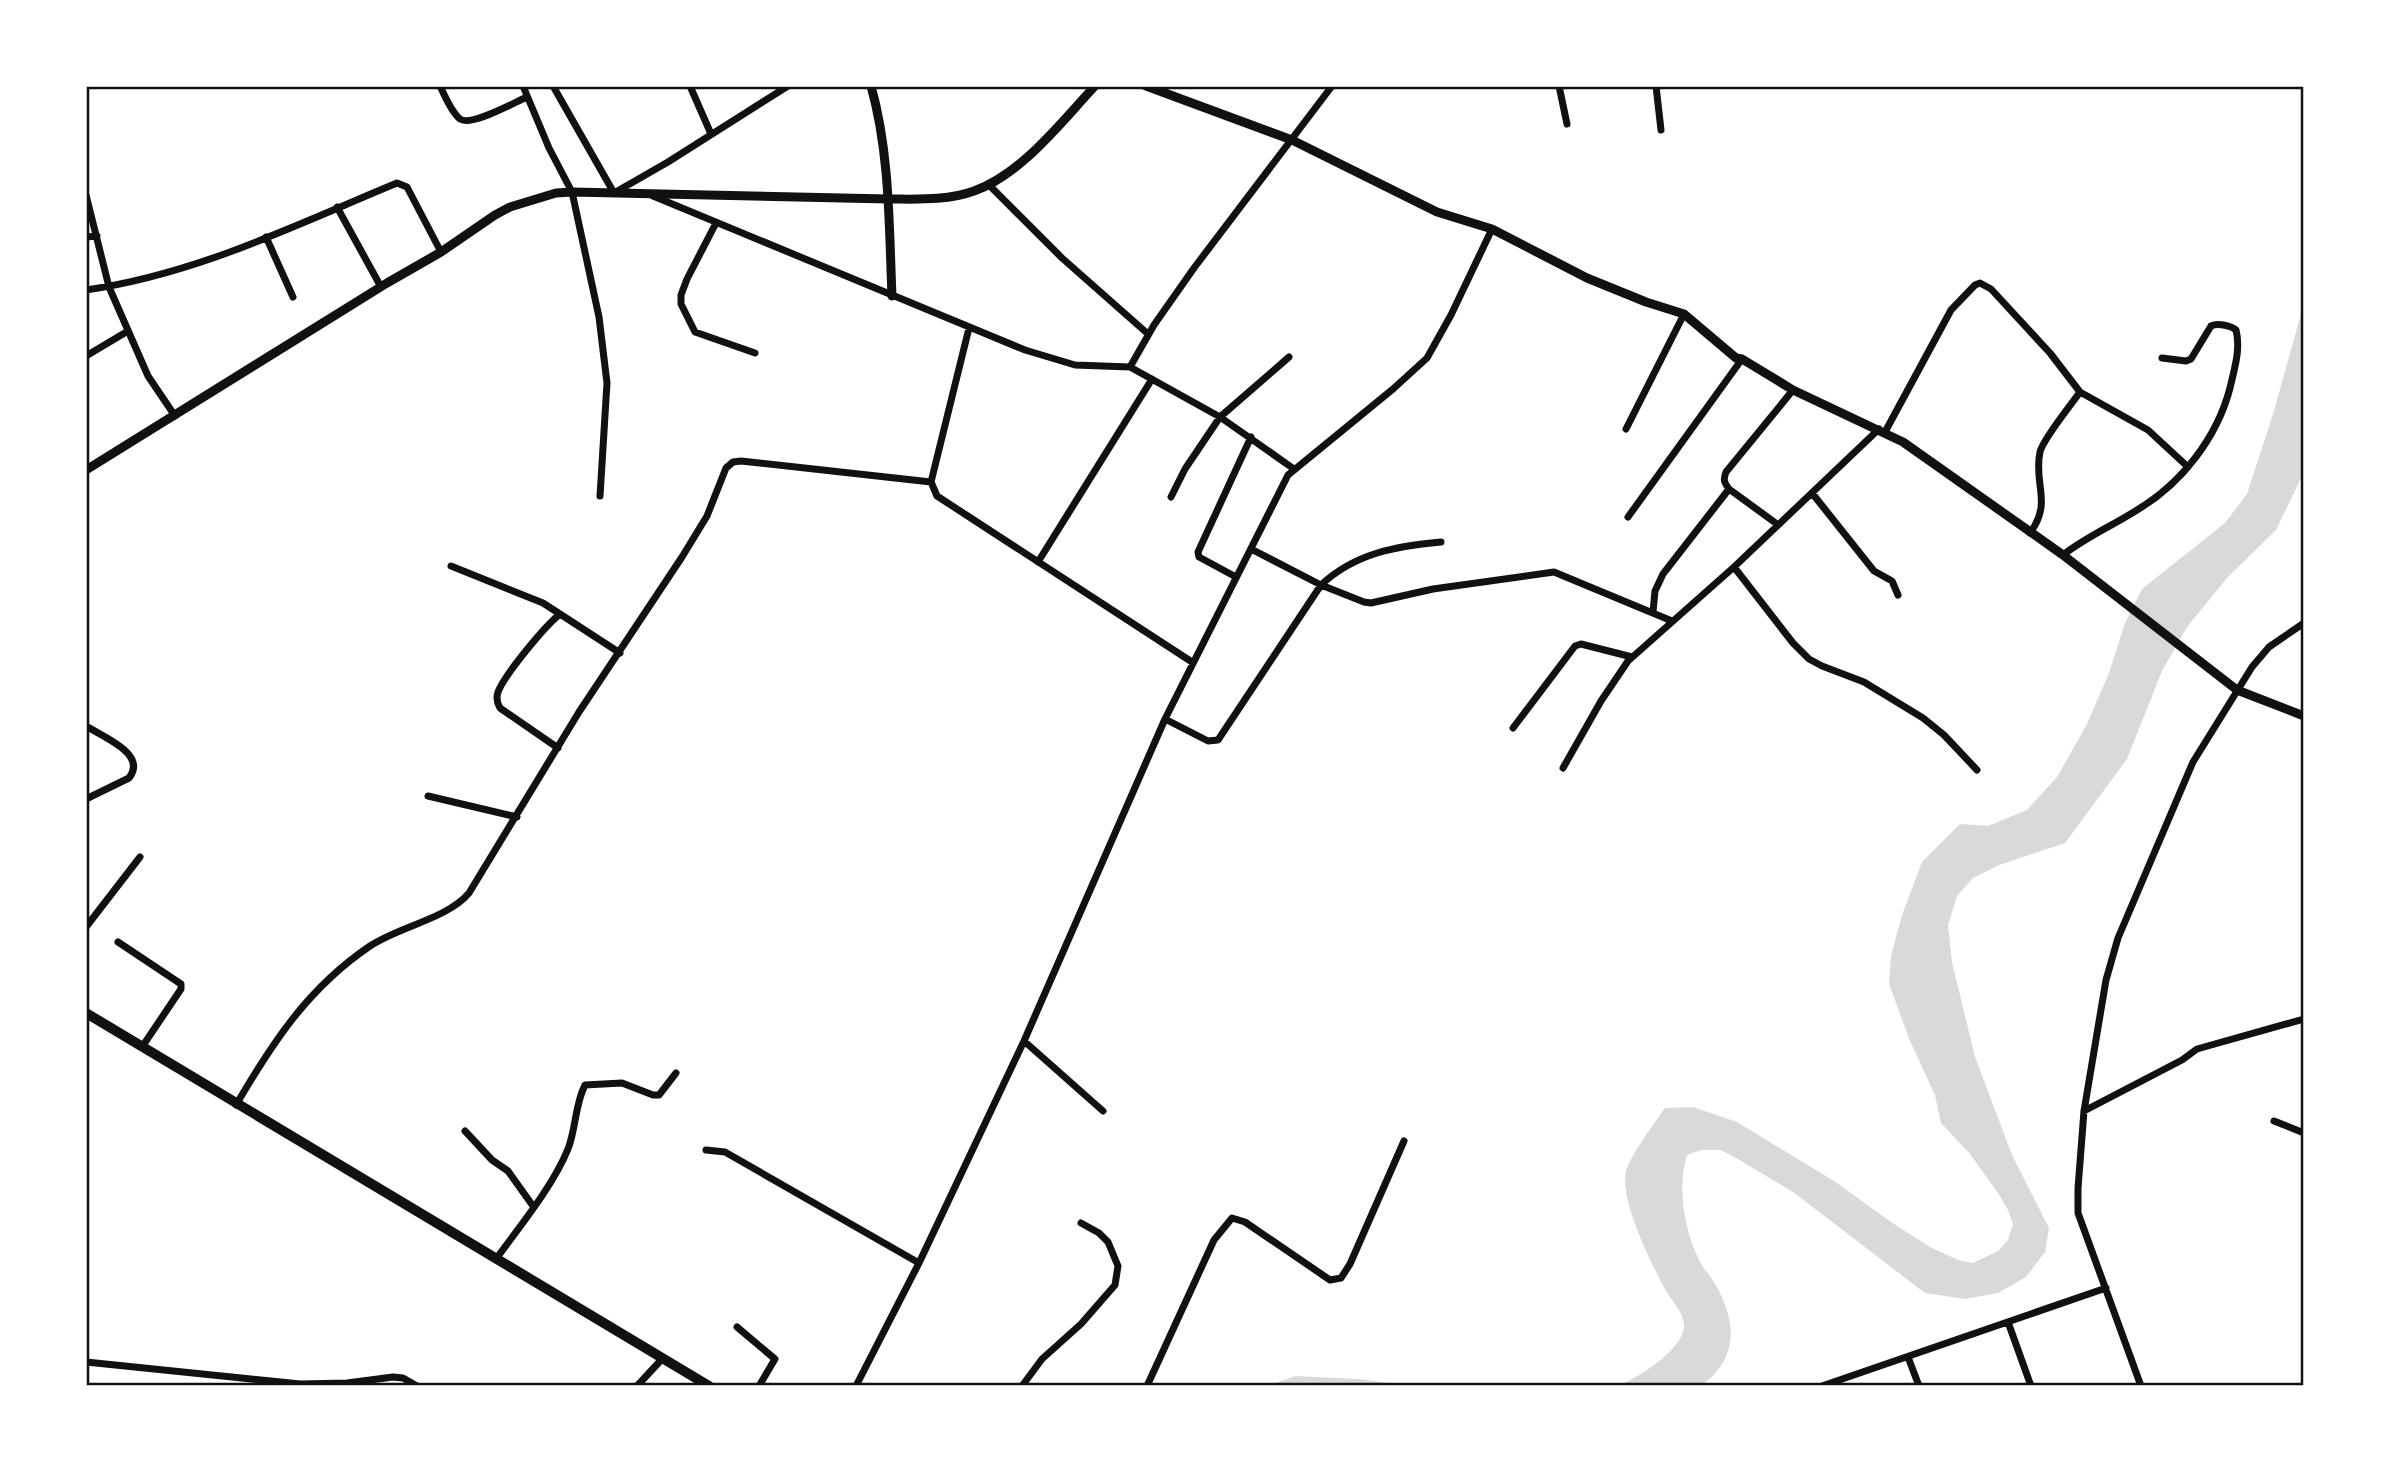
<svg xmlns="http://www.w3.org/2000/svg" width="2390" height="1472" font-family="Arial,sans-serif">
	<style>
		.water { fill: #d9d9d9 }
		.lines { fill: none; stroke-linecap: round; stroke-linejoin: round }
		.minor { stroke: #111; stroke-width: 7 }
		.tertiary { stroke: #111; stroke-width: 9 }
		.secondary { stroke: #111; stroke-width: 10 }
		.neatline { fill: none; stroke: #111; stroke-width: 2.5 }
	</style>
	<rect width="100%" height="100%" fill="#fff"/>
	<path class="water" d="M2304,303v169l-28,58 -49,48 -40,49 -25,44 -35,88 -62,84 -66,22 -26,13 -16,18 -9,29 4,37 23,95 37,98 37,73 -4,24 -19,25 -28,16 -33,6 -40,-6 -132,-101 -57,-34 -15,-8h-20l-14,5c-10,33 -3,74 12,105 5,10 13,17 18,27 20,38 21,71 -16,99h-84c20,-7 69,-38 67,-62 -1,-12 -12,-23 -18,-33 -14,-26 -47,-91 -40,-120 4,-15 29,-49 39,-63l28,-1 44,15 97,59 57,41 39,25 28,13 15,3 25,-12 10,-11 5,-16 -5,-14 -10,-17 -28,-39 -29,-31 -6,-28 -25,-54 -21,-57 2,-28 11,-41 20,-53 38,-38 28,2 39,-16 30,-33 29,-51 23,-53 16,-50 17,-34 83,-66 22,-29 27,-83z
		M1295,1376l64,3 50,7h-142z"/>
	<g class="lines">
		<path class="minor" d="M440,86c5,10 11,26 20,33 11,8 55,-17 67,-22
			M523,86l26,62 23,44 27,125 8,66 -7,113
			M553,86l61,107 54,-31 120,-76
			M690,86l21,48
			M1559,86l8,38
			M1656,86l5,44
			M988,184l74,74 86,76
			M86,195l23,92 39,89 27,40
			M653,196l372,154 50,15 55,2 90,50 74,52
			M337,207l44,80
			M716,223l-29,56 -6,16v9l14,28 60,21
			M86,237l11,-1
			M266,237l27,60
			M86,290c111,-16 207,-64 311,-107l10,4 34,65
			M969,328l-38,154 6,14 255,166
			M86,356l42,-25
			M1130,367l24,-42 40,-57 138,-182
			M1626,429l58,-115
			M1885,432l66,-122 24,-25 5,-2 11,6 59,64 30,39 68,38 40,37
			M1812,493l62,78 18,10 6,14
			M1171,497l14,-28 35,-52 69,-60
			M1628,517l114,-158
			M1777,524l-48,-35c-5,-7 -6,-9 -3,-17l67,-82
			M2030,533c23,-31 3,-49 10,-81 3,-13 31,-47 40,-60
			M1251,549l70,36 43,17 7,1 62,-14 121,-17 118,49
			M2063,555c23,-18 49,-29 74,-45 44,-26 80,-72 93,-122 4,-18 11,-39 6,-58 -6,-5 -19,-7 -25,-4l-20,33 -5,2 -24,-3
			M1038,562l114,-183
			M451,566l92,37 17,11
			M1734,567l59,76 16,16 13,7 42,16 59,36 21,17 33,35
			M1236,577l-37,-20 -1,-5 53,-115
			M1653,612l2,-21 8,-17 66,-85
			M1165,719l43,22 10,-1 103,-155c34,-32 76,-39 120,-43
			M86,726c17,11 62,28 43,52l-43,21
			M1513,728l62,-82 6,-2 51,13
			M558,748l-58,-40c-3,-5 -4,-10 -2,-16 7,-18 47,-66 62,-78l60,39
			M1563,768l38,-67 27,-40 106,-94 145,-138
			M428,796l89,21
			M86,927l54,-70
			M118,942l63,42v5l-39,58
			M1024,1041l79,70
			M236,1105c37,-63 72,-117 134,-159 30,-20 77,-27 99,-53l110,-181 103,-155 25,-41 19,-48 7,-6 8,-1 190,21
			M2084,1111l98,-51 15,-11 107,-30
			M2274,1121l30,12
			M465,1131l27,29 16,11 25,35
			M706,1150l19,2 194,111
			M496,1259c24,-33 57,-73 72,-110 8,-20 7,-45 17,-64l37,-2 31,12h6l17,-22
			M2008,1322l23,64
			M737,1327l38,32 -16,27
			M1908,1357l11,29
			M86,1362l214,22 47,-1 46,-6 10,1 14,8
			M637,1386l25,-27
			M856,1386l63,-123 105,-222 141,-322 123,-244 105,-86 34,-31 24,-43 41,-86
			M1022,1386l20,-27 39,-35 34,-39 3,-19 -10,-24 -9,-9 -18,-10
			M1147,1386l67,-146 18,-22 13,4 85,58 11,-2 9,-14 54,-123
			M1822,1386l284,-98
			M2141,1386l-63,-173v-25l6,-77 22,-131 12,-42 75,-176 59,-95 17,-20 35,-24"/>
		<path class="tertiary" d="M871,86c19,67 18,141 21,210
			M1146,86l146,54 145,72 55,17 95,49 59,24 38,12 52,44 6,1 51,31 110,52 160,113 174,135 67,26
			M86,470l301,-187 54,-31 54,-37 15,-8 46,-14 16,-1 316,7c28,0 59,2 86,-8 48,-17 87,-69 121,-105"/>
		<path class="secondary" d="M86,1013l623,373"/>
	</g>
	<rect width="2390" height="1472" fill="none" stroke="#ffffff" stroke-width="175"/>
	<rect x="88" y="88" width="2214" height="1296" class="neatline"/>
</svg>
